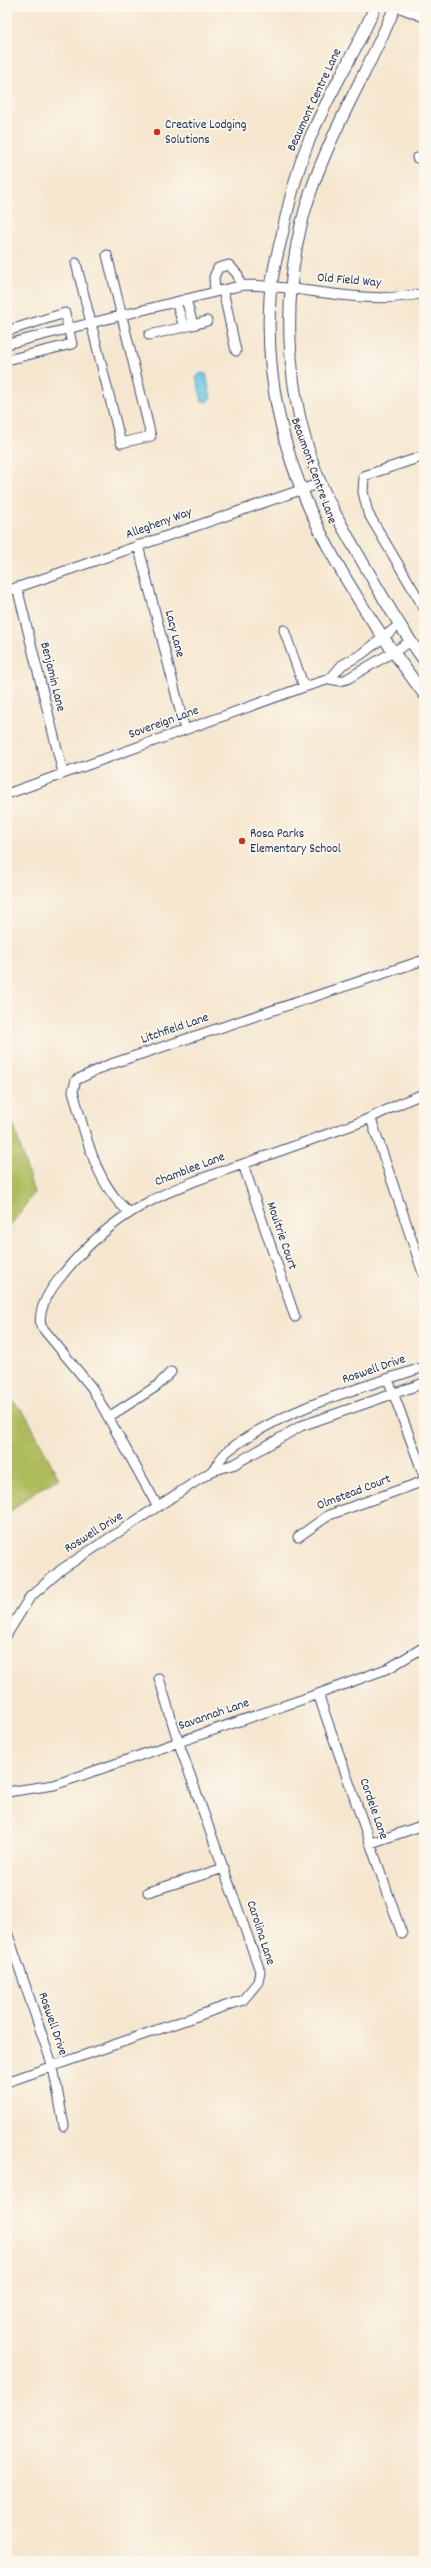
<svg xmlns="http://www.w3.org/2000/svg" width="431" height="2568" font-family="Dekko,sans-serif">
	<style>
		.park { fill: #aebb5d; stroke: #64755e }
		.water { fill: #64c3e2; stroke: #4079a0 }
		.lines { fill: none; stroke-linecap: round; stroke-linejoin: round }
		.minor-casing { stroke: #3c4a6f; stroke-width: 11 }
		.tertiary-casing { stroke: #3c4a6f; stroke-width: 13 }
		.minor { stroke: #fff; stroke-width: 9 }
		.tertiary { stroke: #fff; stroke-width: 11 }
		.poi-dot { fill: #c8321e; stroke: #fbf7ec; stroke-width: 1.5 }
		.labels { text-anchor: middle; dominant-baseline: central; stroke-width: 3.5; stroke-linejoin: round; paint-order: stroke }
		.street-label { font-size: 13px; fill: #1b2f5e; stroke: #fbf7ec }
		.poi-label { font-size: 13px; fill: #1b2f5e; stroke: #fbf7ec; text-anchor: start }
	</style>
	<rect width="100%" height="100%" fill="#fbf7ec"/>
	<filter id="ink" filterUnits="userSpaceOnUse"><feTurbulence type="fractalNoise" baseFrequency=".025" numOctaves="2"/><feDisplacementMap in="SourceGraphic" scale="8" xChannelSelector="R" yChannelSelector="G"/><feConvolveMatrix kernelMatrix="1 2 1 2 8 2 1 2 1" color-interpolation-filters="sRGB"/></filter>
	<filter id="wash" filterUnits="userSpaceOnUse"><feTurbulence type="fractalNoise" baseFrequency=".012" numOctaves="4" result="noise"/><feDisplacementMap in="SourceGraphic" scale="16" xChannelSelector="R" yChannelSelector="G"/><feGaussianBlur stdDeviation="0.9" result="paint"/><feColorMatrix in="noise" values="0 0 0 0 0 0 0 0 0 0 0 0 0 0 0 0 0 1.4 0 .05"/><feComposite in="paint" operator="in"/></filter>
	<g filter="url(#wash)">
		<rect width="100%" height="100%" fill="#f6e6cf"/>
		<path class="park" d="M7,1103l27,90 -27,37z
			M7,1395l19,20 33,64 -22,11 -30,24z"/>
		<path class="water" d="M201,373l5,1 5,24 -4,4 -5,-1 -6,-24z"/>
	</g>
	<g filter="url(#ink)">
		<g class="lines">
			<g class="minor-casing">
				<path id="minor" d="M398,7l26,10
					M417,158l7,-2
					M76,263l45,180 30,-7 -44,-181
					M223,290l13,61
					M215,292l-1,-15 4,-9 11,-3 9,10 2,11
					M186,299l7,26 14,-4
					M176,302l8,25
					M7,331l58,-18 7,31 -65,16
					M149,335l44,-10
					M7,344l236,-59c60,0 121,22 181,8
					M424,456l-60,20 -1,16 5,21 56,95
					M138,545l47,185
					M17,587l46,186
					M7,591l314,-108
					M284,630l20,57
					M330,679l12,-14 20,-11 37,-29
					M7,794l297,-107 26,-8 10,2 7,-2 63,-37
					M371,1119l52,154
					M243,1164l52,153
					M129,1212c-34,-28 -44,-79 -56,-121l3,-11 32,-15 316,-105
					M388,1379l36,97
					M110,1416l47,-30 14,-14
					M212,1471c5,-6 10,-16 17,-21 56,-43 130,-61 195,-83
					M158,1507l-66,-119 -51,-62c-4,-18 11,-39 22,-52 52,-65 104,-84 180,-110 38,-13 76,-27 115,-41 22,-8 43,-22 66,-29
					M298,1537l31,-22 95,-34
					M7,1634l23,-37 32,-28 150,-98 23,-7 66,-38 123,-43
					M318,1694l84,240
					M7,1792l47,-7 264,-91 71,-26 35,-21
					M371,1843l53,-18
					M148,1892l76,-24
					M7,1932l46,135 11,59
					M7,2082l236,-82 15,-18 2,-11 -82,-230 -19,-63"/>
			</g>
			<g class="tertiary-casing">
				<path id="tertiary" d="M375,7c-19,45 -46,86 -65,131 -13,31 -21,64 -28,97 -5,21 -11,42 -12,63 -10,156 65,276 154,396
					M395,7c-26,62 -62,120 -84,184 -32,94 -28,206 12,298 13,29 30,56 46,84 17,30 34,59 55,87"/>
			</g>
			<use href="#minor" class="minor"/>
			<use href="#tertiary" class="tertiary"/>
		</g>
	</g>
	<g class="poi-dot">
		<circle cx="157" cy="132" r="4"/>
		<circle cx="242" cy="841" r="4"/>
	</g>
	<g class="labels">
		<g class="street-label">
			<text transform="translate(315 100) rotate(-65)">Beaumont Centre Lane</text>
			<text transform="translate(349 281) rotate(5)">Old Field Way</text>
			<text transform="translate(313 471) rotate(70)">Beaumont Centre Lane</text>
			<text transform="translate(159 524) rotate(-20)">Allegheny Way</text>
			<text transform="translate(174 634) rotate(76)">Lacy Lane</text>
			<text transform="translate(52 677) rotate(76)">Benjamin Lane</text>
			<text transform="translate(164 723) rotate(-20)">Sovereign Lane</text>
			<text transform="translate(175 1029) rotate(-19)">Litchfield Lane</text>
			<text transform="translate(190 1170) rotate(-21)">Chamblee Lane</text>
			<text transform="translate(281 1236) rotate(71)">Moultrie Court</text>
			<text transform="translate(374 1370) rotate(-19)">Roswell Drive</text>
			<text transform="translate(354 1493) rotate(-21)">Olmstead Court</text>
			<text transform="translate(94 1533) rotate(-32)">Roswell Drive</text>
			<text transform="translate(214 1715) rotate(-19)">Savannah Lane</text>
			<text transform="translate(373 1809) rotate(71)">Cordele Lane</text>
			<text transform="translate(260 1933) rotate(72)">Carolina Lane</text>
			<text transform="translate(52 2024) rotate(71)">Roswell Drive</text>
		</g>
		<g class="poi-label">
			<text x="165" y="125">Creative Lodging<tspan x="165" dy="15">Solutions</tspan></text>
			<text x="250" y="834">Rosa Parks<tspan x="250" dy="15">Elementary School</tspan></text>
		</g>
	</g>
	<rect width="431" height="2568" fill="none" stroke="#fbf7ec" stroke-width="24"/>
</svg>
